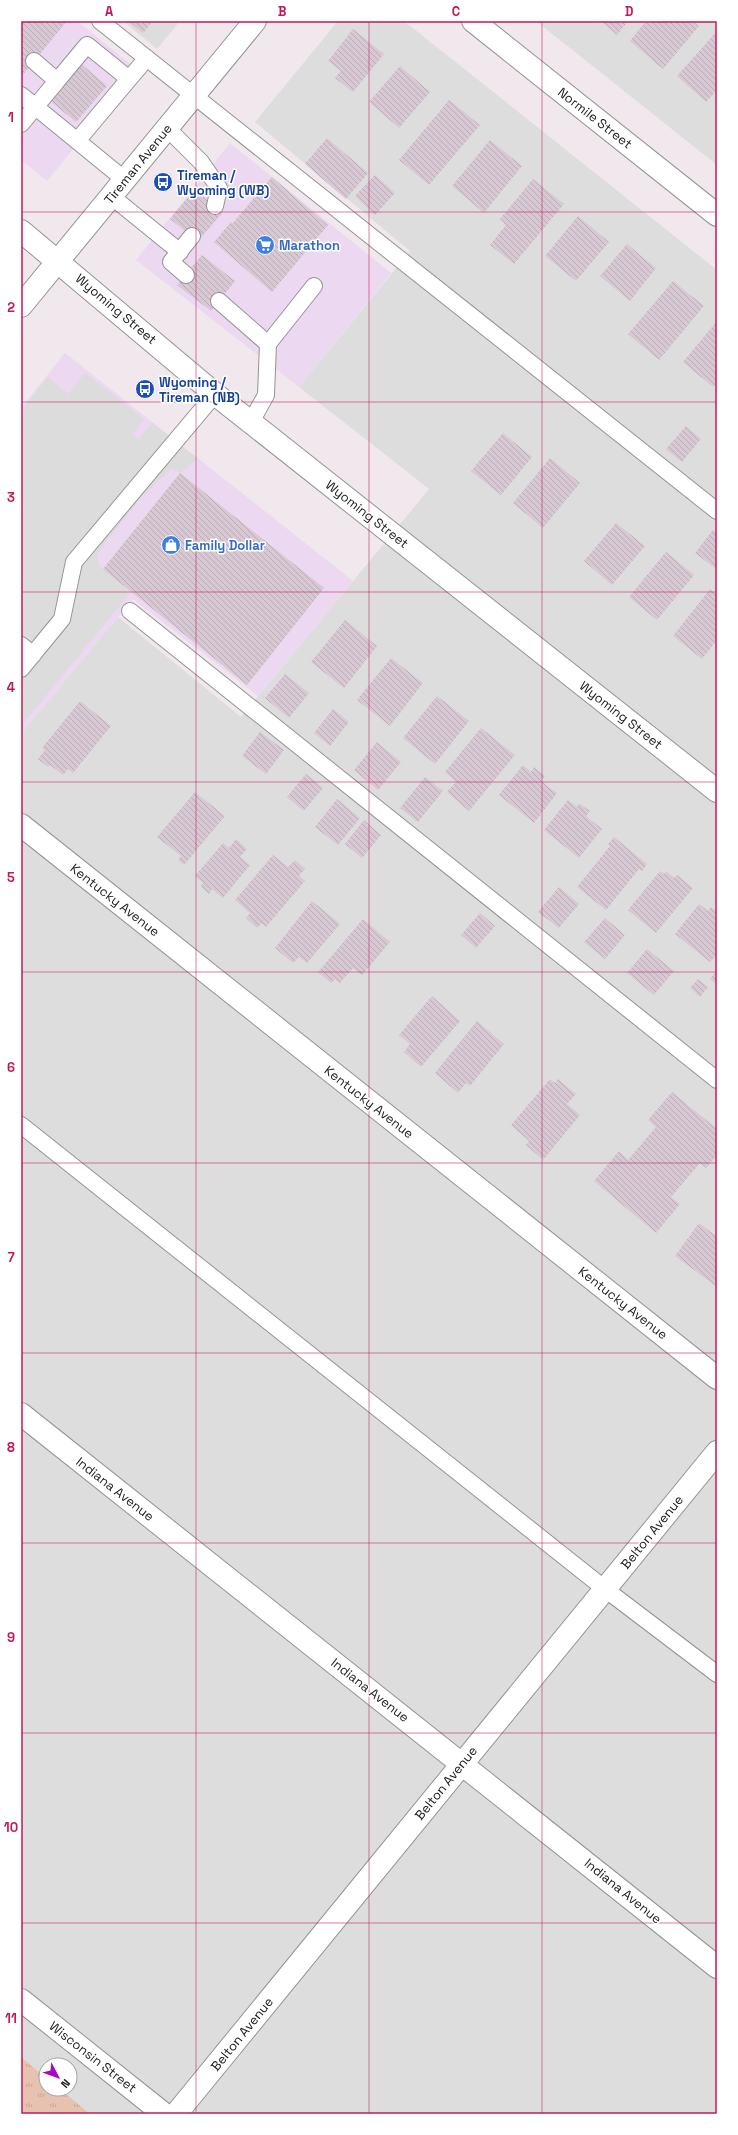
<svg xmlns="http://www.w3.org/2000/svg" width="738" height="2135" font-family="'Space Grotesk',sans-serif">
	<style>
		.residential { fill: #deddde; fill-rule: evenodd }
		.commercial { fill: #ecd8f0 }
		.grass { fill: url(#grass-tufts) }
		.parking { fill: #dcdcdc }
		.building { fill: url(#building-back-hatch) }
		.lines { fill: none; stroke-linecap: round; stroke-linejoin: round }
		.service-casing { stroke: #949494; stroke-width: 18 }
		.minor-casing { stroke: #949494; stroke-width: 24 }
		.tertiary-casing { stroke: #949494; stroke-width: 24 }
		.service { stroke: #fff; stroke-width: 16 }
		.minor { stroke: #fff; stroke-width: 22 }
		.tertiary { stroke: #fff; stroke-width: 22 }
		.grid { fill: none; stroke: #c2185b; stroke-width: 1; stroke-opacity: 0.55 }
		.labels { text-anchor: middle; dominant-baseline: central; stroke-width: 3; stroke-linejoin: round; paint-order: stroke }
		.street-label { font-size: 13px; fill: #202020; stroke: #fff }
		.transit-label { font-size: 13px; font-weight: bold; fill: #164399; stroke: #fff; text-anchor: start }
		.shop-label { font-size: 13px; font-weight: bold; fill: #366cbe; stroke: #fff; text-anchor: start }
		.neatline { fill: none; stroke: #c2185b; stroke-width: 1.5 }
		.grid-label { font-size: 13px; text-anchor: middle; font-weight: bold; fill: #c2185b }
	</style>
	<defs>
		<pattern id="grass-tufts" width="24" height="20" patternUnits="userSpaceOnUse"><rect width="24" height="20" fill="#e7c2b1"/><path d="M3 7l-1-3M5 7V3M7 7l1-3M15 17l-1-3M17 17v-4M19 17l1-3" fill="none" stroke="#c6a698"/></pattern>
		<pattern id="building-back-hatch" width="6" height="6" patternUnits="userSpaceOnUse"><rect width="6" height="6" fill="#d7c8d3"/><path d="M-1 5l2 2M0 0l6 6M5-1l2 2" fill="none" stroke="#b8acb5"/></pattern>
	</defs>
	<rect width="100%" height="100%" fill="#f0e8ec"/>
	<path class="residential" d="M123,21h57l-23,28z
		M338,21h66l313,249v1844h-696v-1380l97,-117 123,100 188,-228 -130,-102 111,-136 -155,-129zM46,2065h24v24h-24z
		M536,21h181v144z"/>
	<path class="commercial" d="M21,21h56l61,49 -91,111 -26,-21z
		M230,143l161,130 -92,114 -163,-127z
		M65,353l288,228 -95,115 -125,-97 -112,135v-326z"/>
	<path class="grass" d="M21,2057l25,21v11h14l30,25h-69z"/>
	<path class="parking" d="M85,373l59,46 -11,14 3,5h4l12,-15 46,36 -18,14 -8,-5 -30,29 -38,47 -7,11 2,10 32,27 -110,134v-315l27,-34 20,17z"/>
	<path class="building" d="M21,21h46l-46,56z
		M128,21h25l-10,12z
		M601,21h27l-11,14z
		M646,21h47l6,5 -36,43 -33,-28z
		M353,29l31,25 -31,38 -18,-14 6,-7 -13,-10z
		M717,31v59l-11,12 -29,-26z
		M79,62l28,24 -31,36 -28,-23z
		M400,66l30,26 -31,36 -30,-26z
		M449,100l31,25 -51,60 -30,-25z
		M327,138l41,35 -22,26 -41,-35z
		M490,140l32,26 -38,47 -32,-27z
		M375,175l20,18 -20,22 -20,-19z
		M272,177l56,48 -56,67 -58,-50 17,-20 2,1z
		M533,179l31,25 -50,60 -24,-19 16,-20 -6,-6z
		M194,190l29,22 -25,29 -28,-22z
		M578,216l31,26 -33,39 -31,-25z
		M627,244l29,24 -26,33 -30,-25z
		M202,255l33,26 -24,30 -34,-26z
		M673,281l31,25 -45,54 -31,-26z
		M717,321v61l-4,5 -30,-25z
		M686,426l15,13 -19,23 -16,-13z
		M503,433l29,24 -31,38 -30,-24z
		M550,458l30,25 -37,45 -30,-25z
		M180,473l144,115 -77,97 -144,-116z
		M616,523l29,23 -33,39 -28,-24z
		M713,530l4,3 -1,36 -21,-16z
		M666,552l28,23 -37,45 -28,-23z
		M710,589l7,6v45l-15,19 -29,-23z
		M345,620l32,26 -33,42 -33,-26z
		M391,658l32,25 -33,43 -33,-26z
		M285,674l24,19 -20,25 -24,-20z
		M437,696l32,25 -34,43 -32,-26z
		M80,701l31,25 -38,47 -5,-4 -5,6 -13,-10 -2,2 -10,-8 7,-9 -3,-2z
		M333,709l16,13 -19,24 -16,-13z
		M481,728l34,27 -46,56 -22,-19 9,-10 -11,-10z
		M260,732l24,18 -18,24 -24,-18z
		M377,742l24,20 -23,28 -24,-20z
		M523,765l8,7 3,-5 11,9 -4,5 16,12 -23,30 -35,-28z
		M306,774l17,14 -19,23 -17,-14z
		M425,777l18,14 -25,31 -18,-14z
		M195,792l30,24 -41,49 -6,-5 3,-4 -24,-19z
		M337,799l23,19 -22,27 -23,-18z
		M568,800l9,7 2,-4 11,8 -4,5 16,13 -23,29 -35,-28z
		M364,820l17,15 -19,23 -17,-14z
		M614,837l33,27 -5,7 -3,-2 -33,41 -29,-23 33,-41 -2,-2z
		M236,839l11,10 -7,8 10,8 -27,33 -11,-9 -3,5 -8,-8 2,-3 -8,-7 28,-33 6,5z
		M273,855l15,12 7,-7 10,9 -6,7 6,5 -39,46 -4,-4 -5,5 -11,-10 4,-5 -15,-13z
		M660,871l4,3 2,-3 8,7 3,-3 16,13 -37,45 -28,-23z
		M559,887l20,17 -20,24 -21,-16z
		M312,901l28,23 -33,39 -8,-6 -6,6 -18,-15z
		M699,904l9,7 3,-4 6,5v42l-7,8 -35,-28z
		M480,913l15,13 -19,22 -15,-13z
		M605,918l20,17 -20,24 -21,-17z
		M363,919l27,23 -28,33 -9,-7 -13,15 -5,-4 -4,4 -13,-11z
		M647,949l27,22 -20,24 -27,-22z
		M717,970v15l-7,-6z
		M698,979l10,8 -8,10 -10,-9z
		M432,996l28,25 -39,46 -17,-15 6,-8 -11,-9z
		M477,1021l27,23 -34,42 -4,-3 -8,10 -23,-20z
		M550,1079l5,4 3,-4 18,15 -9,10 13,11 -37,45 -17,-15 3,-4 -18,-16z
		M672,1092l45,37v26l-11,13 -6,-5 -29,34 9,7 -24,29 -62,-52 25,-30 9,9 28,-33 -8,-7z
		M699,1223l18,14v50l-42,-31z"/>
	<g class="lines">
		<g class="service-casing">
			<path id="service" d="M100,21l617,490
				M129,79l18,-21
				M57,81l30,-36 42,34 -52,62
				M21,95l104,85
				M21,124l36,-43 -23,-20
				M167,128l34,34 18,26 -4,18
				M111,196l69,56
				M186,275l-15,-13 21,-26
				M219,301l49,43
				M251,422l15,-27 2,-51 46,-58
				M130,611l587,469
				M21,645l12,10
				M21,669l41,-50 12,-57 141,-168
				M21,1125l584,464 112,85"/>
		</g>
		<g class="minor-casing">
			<path id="minor" d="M473,21l244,194
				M21,825l696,553
				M21,1414l696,553
				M21,2000l143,114
				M176,2114l541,-662"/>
		</g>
		<g class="tertiary-casing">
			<path id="tertiary" d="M21,231l194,163 502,397
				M21,306l234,-285"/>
		</g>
		<use href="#service" class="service"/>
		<use href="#minor" class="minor"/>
		<use href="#tertiary" class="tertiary"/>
	</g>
	<path class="grid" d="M196,21v2093M369,21v2093M542,21v2093M21,212h696M21,402h696M21,592h696M21,782h696M21,972h696M21,1163h696M21,1353h696M21,1543h696M21,1733h696M21,1923h696"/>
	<defs>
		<g id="bus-disc" transform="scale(1)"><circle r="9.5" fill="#1a4fb4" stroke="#fff"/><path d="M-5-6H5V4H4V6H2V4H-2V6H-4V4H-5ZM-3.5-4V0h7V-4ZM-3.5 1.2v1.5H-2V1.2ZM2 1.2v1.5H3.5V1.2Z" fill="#fff"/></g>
		<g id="supermarket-disc" transform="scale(1)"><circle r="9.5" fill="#3f7fe0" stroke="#fff"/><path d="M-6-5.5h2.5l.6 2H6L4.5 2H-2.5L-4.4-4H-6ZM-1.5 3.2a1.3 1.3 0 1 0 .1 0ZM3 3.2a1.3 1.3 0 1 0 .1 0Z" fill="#fff"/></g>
		<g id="shop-disc" transform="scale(1)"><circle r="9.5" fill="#3f7fe0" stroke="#fff"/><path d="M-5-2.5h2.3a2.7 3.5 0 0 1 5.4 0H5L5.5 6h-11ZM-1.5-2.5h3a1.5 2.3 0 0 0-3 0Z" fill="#fff"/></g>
	</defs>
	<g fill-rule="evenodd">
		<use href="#bus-disc" x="163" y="182"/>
		<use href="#supermarket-disc" x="265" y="245"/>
		<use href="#bus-disc" x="145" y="389"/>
		<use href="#shop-disc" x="171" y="545"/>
	</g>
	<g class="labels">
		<g class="street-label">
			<text transform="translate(595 118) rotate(38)">Normile Street</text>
			<text transform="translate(138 164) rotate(-51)">Tireman Avenue</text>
			<text transform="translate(116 309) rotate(40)">Wyoming Street</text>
			<text transform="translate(367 514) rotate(38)">Wyoming Street</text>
			<text transform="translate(621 715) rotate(38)">Wyoming Street</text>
			<text transform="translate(115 900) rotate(38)">Kentucky Avenue</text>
			<text transform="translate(369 1102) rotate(38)">Kentucky Avenue</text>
			<text transform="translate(623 1303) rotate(38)">Kentucky Avenue</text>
			<text transform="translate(115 1489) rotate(38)">Indiana Avenue</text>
			<text transform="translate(652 1532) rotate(-51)">Belton Avenue</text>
			<text transform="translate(370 1690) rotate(38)">Indiana Avenue</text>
			<text transform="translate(446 1783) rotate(-51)">Belton Avenue</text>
			<text transform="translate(623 1891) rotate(39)">Indiana Avenue</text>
			<text transform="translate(242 2034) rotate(-51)">Belton Avenue</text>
			<text transform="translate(93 2057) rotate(38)">Wisconsin Street</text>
		</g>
		<g class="transit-label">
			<text x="177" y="175">Tireman /<tspan x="177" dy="15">Wyoming (WB)</tspan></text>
			<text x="159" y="382">Wyoming /<tspan x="159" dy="15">Tireman (NB)</tspan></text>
		</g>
		<g class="shop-label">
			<text x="279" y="245">Marathon</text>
			<text x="185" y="545">Family Dollar</text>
		</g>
	</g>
	<rect width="738" height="2135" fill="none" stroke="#ffffff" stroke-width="44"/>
	<g transform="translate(58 2077) rotate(131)"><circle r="19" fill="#ffffff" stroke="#a6a6a6"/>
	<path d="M0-3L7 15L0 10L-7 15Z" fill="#a20cc5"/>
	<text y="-6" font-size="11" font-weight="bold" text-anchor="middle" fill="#202020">N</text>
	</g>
	<rect x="22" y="22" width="694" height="2091" class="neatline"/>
	<g class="grid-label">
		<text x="109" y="16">A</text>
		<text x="282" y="16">B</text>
		<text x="456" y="16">C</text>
		<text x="629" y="16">D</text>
		<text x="11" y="122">1</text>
		<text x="11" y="312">2</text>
		<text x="11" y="502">3</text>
		<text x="11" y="692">4</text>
		<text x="11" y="882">5</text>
		<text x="11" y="1072">6</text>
		<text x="11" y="1262">7</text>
		<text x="11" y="1452">8</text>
		<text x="11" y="1642">9</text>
		<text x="11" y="1832">10</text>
		<text x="11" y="2023">11</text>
	</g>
</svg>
